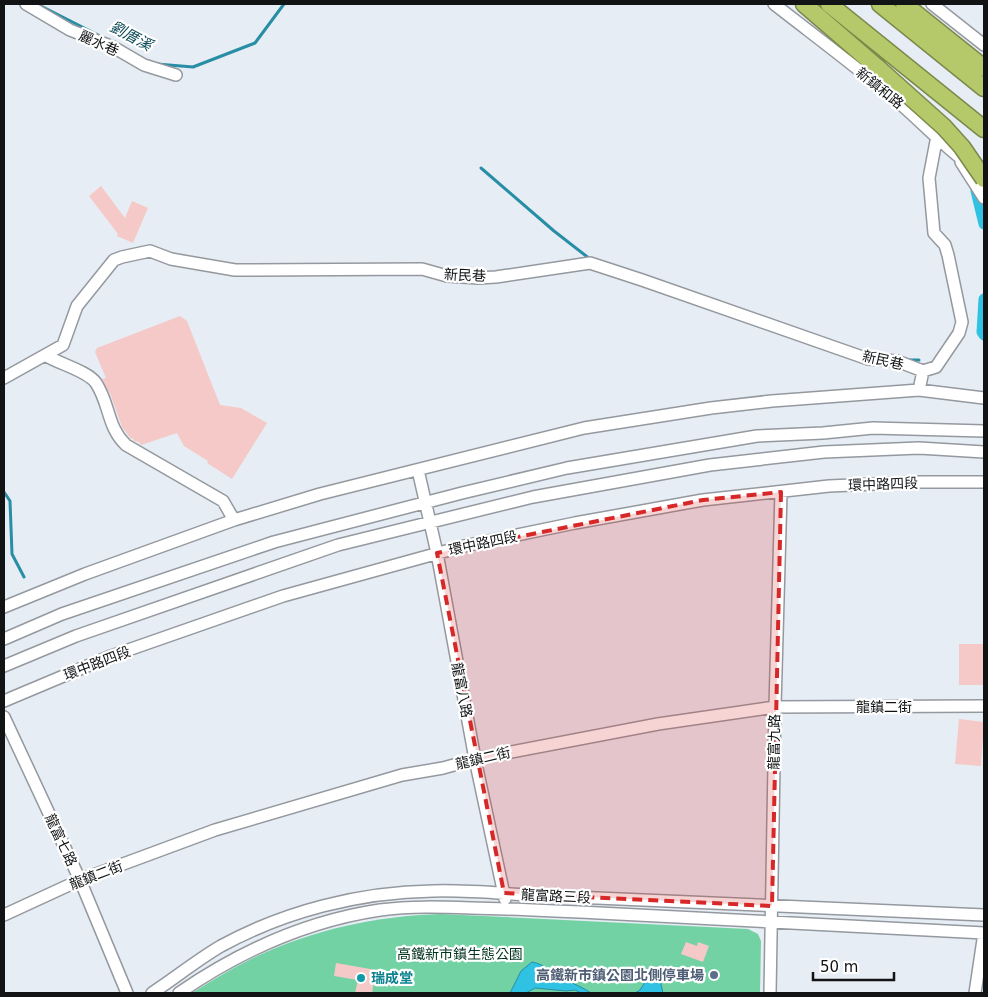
<svg xmlns="http://www.w3.org/2000/svg" width="988" height="997" font-family="'DejaVu Sans','Noto Sans TC',sans-serif">
	<style>
		.green { fill: #73d2a3 }
		.water { fill: #30c2e3; stroke: #278ea5 }
		.lines { fill: none; stroke-linecap: round; stroke-linejoin: round }
		.stream { stroke: #278ea5; stroke-width: 3 }
		.canal { stroke: #30c2e3; stroke-width: 11 }
		.building { fill: #f5c9c7 }
		.minor-casing { stroke: #94999f; stroke-width: 14 }
		.highway-casing { stroke: #7c894c; stroke-width: 19 }
		.minor { stroke: #fff; stroke-width: 11 }
		.highway { stroke: #b5c86a; stroke-width: 16 }
		.highway-bridge-casing { stroke: #7c894c; stroke-width: 19; stroke-linecap: butt }
		.highway-bridge { stroke: #b5c86a; stroke-width: 16 }
		.marked { fill: #d62828; fill-opacity: 0.2; stroke: #d62828; stroke-width: 4; stroke-dasharray: 10 6; stroke-linejoin: round }
		.service-dot { fill: #5c6f8a; stroke: #fff; stroke-width: 2 }
		.culture-dot { fill: #0f9aa8; stroke: #fff; stroke-width: 2 }
		.labels { text-anchor: middle; dominant-baseline: central; stroke-width: 4.5; stroke-linejoin: round; paint-order: stroke }
		.street-label { font-size: 14px; fill: #111315; stroke: #fff }
		.park-label { font-size: 14px; fill: #02331f; stroke: #fff }
		.service-label { font-size: 14px; font-weight: bold; fill: #4e5e75; stroke: #fff; text-anchor: end }
		.culture-label { font-size: 14px; font-weight: bold; fill: #0d838f; stroke: #fff; text-anchor: start }
		.water-label { font-size: 15px; font-style: italic; fill: #044451; stroke: #fff }
	</style>
	<rect width="100%" height="100%" fill="#e7edf4"/>
	<path class="green" d="M441,914l307,15 10,5 3,7 -1,52h-568c19,-12 39,-24 59,-34 60,-29 124,-43 190,-45z"/>
	<path class="water" d="M532,962c12,2 17,9 27,15 12,6 20,8 32,16h-10l-6,-3 -9,1 -31,-3 -9,5h-16l11,-22z
		M650,974l10,6 3,13h-28l5,-3z"/>
	<g class="lines">
		<path class="stream" d="M37,4l63,32
			M157,64l36,3 62,-24 29,-39
			M481,168l73,63 36,28
			M906,360h13
			M4,492l6,9 2,53 12,23"/>
		<path class="canal" d="M976,191l8,33
			M984,299l-2,33 2,3"/>
	</g>
	<path class="building" d="M101,186l24,32 7,-17 16,7 -15,35 -16,-7 1,-2 -29,-38z
		M180,316l7,5 33,84 21,3 26,15 -35,56 -25,-16 1,-2 -24,-15 -7,-13 -36,12 -2,-3 -5,-1 -1,-3 -2,1 -9,-12 -11,-31 -9,-17 4,-1 -11,-26 2,-4z
		M959,644h25v41h-25z
		M959,719l25,3 -3,44 -26,-2z
		M686,942l11,4 1,-4 11,4 -6,16 -22,-8z
		M336,963l40,7 -4,23h-17l3,-13 -24,-4z"/>
	<g class="lines">
		<g class="minor-casing">
			<path id="minor" d="M26,4l44,26 43,17 31,18 32,10
				M774,4c41,32 83,63 123,97 25,21 47,46 74,65
				M932,4l52,41
				M961,162l23,36
				M45,355c14,9 43,16 51,28 14,21 11,44 30,62l97,56 11,19
				M923,371l13,-4 23,-34 3,-11 -14,-67 -3,-10 -11,-12 -5,-55 8,-42
				M4,378l59,-33 14,-39 37,-46 8,-3 28,-6 21,8 64,11 187,-1 25,7 31,2 18,-1 94,-14 52,17 226,79 29,2 26,10 -4,19
				M418,470l19,83 38,206 30,140
				M4,607l81,-33 149,-54 86,-26 264,-66 127,-20 61,-7 147,-11 65,8
				M4,639l58,-25 212,-72 188,-49 105,-25 190,-32 66,-3 50,-5 111,3
				M4,666l72,-30 262,-91 195,-48 177,-32 114,-13 95,-4 65,4
				M4,701l107,-45 172,-60 181,-50 111,-23 128,-23 126,-14 92,-4h63
				M4,717l76,163 47,113
				M4,915l76,-35 135,-50 187,-55 41,-7 32,-9 183,-35 117,-17 209,-1
				M152,993c23,-15 45,-33 69,-47 64,-35 139,-54 212,-55 32,-1 63,2 95,4l456,20
				M179,993c61,-42 127,-72 201,-83 31,-4 61,-3 91,-2 43,1 86,3 128,5 129,7 257,13 385,20
				M770,993l5,-286 6,-215
				M975,993l9,-60"/>
		</g>
		<g class="highway-casing">
			<path id="highway" d="M804,4l74,64
				M829,4l155,125
				M880,4l104,84
				M904,4l80,64"/>
		</g>
		<use href="#minor" class="minor"/>
		<use href="#highway" class="highway"/>
		<g class="highway-bridge-casing">
			<path id="highway-bridge" d="M878,68l66,59 18,20 22,32"/>
		</g>
		<use href="#highway-bridge" class="highway-bridge"/>
	</g>
	<path class="marked" d="M781,492l-9,414 -268,-13 -67,-340 266,-53z"/>
	<circle class="service-dot" cx="714" cy="975" r="5"/>
	<circle class="culture-dot" cx="361" cy="978" r="5"/>
	<g class="labels">
		<g class="street-label">
			<text transform="translate(99 43) rotate(24)">麗水巷</text>
			<text transform="translate(880 88) rotate(39)">新鎮和路</text>
			<text transform="translate(465 275) rotate(3)">新民巷</text>
			<text transform="translate(883 360) rotate(13)">新民巷</text>
			<text transform="translate(883 484) rotate(-2)">環中路四段</text>
			<text transform="translate(483 543) rotate(-12)">環中路四段</text>
			<text transform="translate(97 663) rotate(-21)">環中路四段</text>
			<text transform="translate(462 690) rotate(79)">龍富八路</text>
			<text x="884" y="707">龍鎮二街</text>
			<text transform="translate(774 742) rotate(-89)">龍富九路</text>
			<text transform="translate(483 758) rotate(-13)">龍鎮二街</text>
			<text transform="translate(61 840) rotate(65)">龍富七路</text>
			<text transform="translate(96 875) rotate(-21)">龍鎮二街</text>
			<text transform="translate(556 896) rotate(3)">龍富路三段</text>
		</g>
		<g class="park-label">
			<text x="460" y="954">高鐵新市鎮生態公園</text>
		</g>
		<g class="service-label">
			<text x="704" y="975">高鐵新市鎮公園北側停車場</text>
		</g>
		<g class="culture-label">
			<text x="371" y="978">瑞成堂</text>
		</g>
		<g class="water-label">
			<text transform="translate(131 36) rotate(28)">劉厝溪</text>
		</g>
	</g>
	<rect width="988" height="997" fill="none" stroke="#111315" stroke-width="10"/>
	<path d="M813 972v8h81v-8" fill="none" stroke="#111315" stroke-width="2.5"/>
	<text x="820" y="972" font-size="15" fill="#111315" stroke="#ffffff" stroke-width="4" paint-order="stroke">50 m</text>
</svg>
